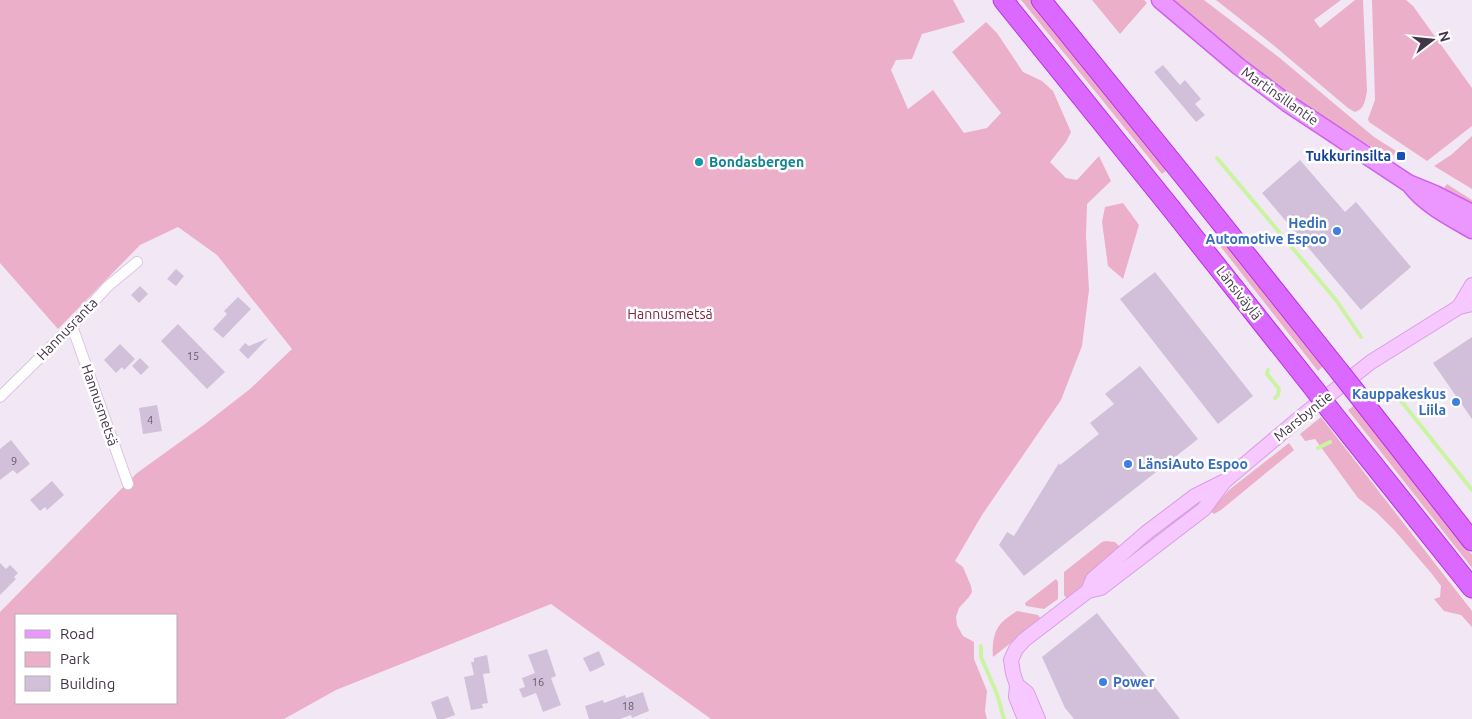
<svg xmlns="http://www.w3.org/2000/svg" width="1472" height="719" font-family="Ubuntu,sans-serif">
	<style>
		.green { fill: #ebafca; fill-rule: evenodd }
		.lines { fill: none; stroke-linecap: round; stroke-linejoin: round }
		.stream { stroke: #caf4a2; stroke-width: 4 }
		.building { fill: #d2c0da }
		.street-casing { stroke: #d9c7df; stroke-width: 12 }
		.secondary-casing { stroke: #d89ee3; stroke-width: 16 }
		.primary-casing { stroke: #ce61ea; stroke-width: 19 }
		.highway-casing { stroke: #b532e5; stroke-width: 21 }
		.street { stroke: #fff; stroke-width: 10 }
		.secondary { stroke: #f7c8ff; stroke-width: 14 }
		.primary { stroke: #ec97ff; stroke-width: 16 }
		.highway { stroke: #dc69ff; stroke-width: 19 }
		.highway-bridge-casing { stroke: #b532e5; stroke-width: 21; stroke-linecap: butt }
		.highway-bridge { stroke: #dc69ff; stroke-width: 19 }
		.transit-dot { fill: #1a4fb4; stroke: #fff; stroke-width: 2 }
		.culture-dot { fill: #0f9aa8; stroke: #fff; stroke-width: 2 }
		.shop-dot { fill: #3f7fe0; stroke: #fff; stroke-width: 2 }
		.labels { text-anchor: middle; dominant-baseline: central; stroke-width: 5; stroke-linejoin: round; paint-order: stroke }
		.number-label { font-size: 11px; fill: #67586d }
		.street-label { font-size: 14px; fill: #433649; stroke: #fff }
		.transit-label { font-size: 14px; font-weight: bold; fill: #164399; stroke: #fff; text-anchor: end }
		.culture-label { font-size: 14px; font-weight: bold; fill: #0d838f; stroke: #fff; text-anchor: start }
		.shop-label { font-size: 14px; font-weight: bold; fill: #366cbe; stroke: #fff; text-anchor: end }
		.park-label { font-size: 14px; fill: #7e263e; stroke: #fff }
	</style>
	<rect width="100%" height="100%" fill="#f2e8f5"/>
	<path class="green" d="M0,0h953l12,22 -43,12 -10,25 -16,1 -5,10 17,39 25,-19 31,43 23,-5 14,-15 -49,-61 34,-30 11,11 26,39 19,9 11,10 18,41 -5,10 -16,20 16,16 11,2 22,-24 12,25 -24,23 -1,32 3,54 -7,56 -21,54 -79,115 -27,46 8,6 8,19 1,6 -3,5 -10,11 -3,9 1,8 6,11 11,6v17l13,32 -2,20 2,8h-276l-160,-115 -215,86 -52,29h-284v-107l137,-139 68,-49 45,-35 42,-40 -75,-94 -39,-28 -38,18 -82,84 -58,-66zM16,615h160v88h-160z
		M1021,0h10l137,169 -6,5z
		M1092,0h52l3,3 -27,31z
		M1175,0h29l77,59 93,78 22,14 -3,5 -25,-11 -84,-54 -30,-23 -74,-60z
		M1216,0h125l-27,20 6,8 35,-28h8l4,91c-2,9 -2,18 -12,21l-7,-4 -76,-64z
		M1372,0h34l7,6 59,82v38l-45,35 -58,-39 -1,-3 7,-19z
		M1472,136v53l-38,-23 17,-11z
		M1447,184l25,16v8l-28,-20z
		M1123,203l16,22 -16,54 -15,-13 -6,-44 3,-15z
		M1219,235l104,131 -5,5 -101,-129 -1,-5z
		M1355,405l117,150v13l-124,-158z
		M1321,417l151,194v16l-11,-12 -17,-4 -10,-12 6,-2 1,-11 -9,-12 -37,-43 -19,-19 -18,-14 -43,-59 -10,2 -5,-7z
		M1289,443l5,7 -73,60 -7,4 -4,-3 19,-21z
		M1106,541l9,1 6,6 -25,21 -19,22 -10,8 -3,-4v-23l38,-30z
		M1056,579l2,3v17l-14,10 -18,-3 -1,-3z
		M1017,611l21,4 3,4 -48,38c-1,-9 0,-23 6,-31 4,-6 12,-11 18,-15z"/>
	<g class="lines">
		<path class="stream" d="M1217,158l119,142 25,37
			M1268,370l-1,4 12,15 -1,6 -3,3
			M1391,393l3,-1 78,98
			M1318,448l12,-6
			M981,646v11l16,37 7,25"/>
	</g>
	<path class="building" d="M1163,65l17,20 5,-5 16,19 -6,5 10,11 -9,7 -42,-50z
		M1300,160l45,52 11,-10 55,65 -50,43 -99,-117z
		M176,269l8,7 -8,10 -9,-7z
		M1155,272l98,124 -35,28 -98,-125z
		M140,286l8,8 -9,9 -8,-8z
		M238,297l13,12 -28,29 -10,-9 14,-15 -3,-3z
		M178,324l47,48 -18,17 -46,-48z
		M1472,337v82l-39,-56z
		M268,338l-20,21 -9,-9 6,-7 4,3z
		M120,344l15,15 -11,11 -2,-3 -6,6 -12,-13z
		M140,358l9,9 -8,8 -9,-9z
		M1140,366l58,73 -174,137 -25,-31 8,-13 7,4 45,-73 1,2 39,-31 -9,-11 24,-19 -9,-10z
		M157,405l5,26 -19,3 -4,-26z
		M11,440l19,24 -13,10 -4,-4 -13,10v-31z
		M52,481l12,14 -17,15 -2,-3 -5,4 -10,-11z
		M0,563l6,6 4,-4 8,8 -4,4 2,2 -16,16z
		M1097,613l83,106h-106l-9,-11 -23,-51z
		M547,649l9,27 -5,2 10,27 -18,7 -7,-19 -13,5 -4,-9 6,-2 -3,-9 13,-5 -7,-18z
		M599,651l6,14 -15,7 -7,-14z
		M487,655l3,18 -7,1 5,29 -6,1 1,4 -12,2 -7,-33 10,-2 -3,-13h3v-4z
		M643,692l6,19 -17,7 -1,-3 -11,4h-31l-4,-13 18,-6 1,3 21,-8 1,3z
		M448,696l7,19 -11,4h-7l-6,-17z"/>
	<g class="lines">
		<g class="street-casing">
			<path id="street" d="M72,326l56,158
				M0,397l72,-71 35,-39 30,-25"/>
		</g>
		<g class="secondary-casing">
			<path id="secondary" d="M1459,307l13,-22
				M1088,591l5,-12 53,-46 49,-37 30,-15 77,-65 69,-54 88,-55 13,-3
				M1017,685l10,8 11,26
				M1025,719l-9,-22 1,-12 -4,-12 -2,-13 5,-11 8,-9 64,-49 13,-3 103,-79 19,-26"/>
		</g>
		<g class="primary-casing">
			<path id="primary" d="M1160,0l78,66 49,37 121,80 27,11 37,19
				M1411,186c16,20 39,31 61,44"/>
		</g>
		<g class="highway-casing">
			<path id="highway" d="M1003,0l167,207 145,183
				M1041,0l145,179 153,192
				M1354,390l118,151
				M1330,410l142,178"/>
		</g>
		<use href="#street" class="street"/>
		<use href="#secondary" class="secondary"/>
		<use href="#primary" class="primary"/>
		<use href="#highway" class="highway"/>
		<g class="highway-bridge-casing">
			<path id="highway-bridge" d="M1339,371l15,19
				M1315,390l15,20"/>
		</g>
		<use href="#highway-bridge" class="highway-bridge"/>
	</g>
	<rect class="transit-dot" x="1396" y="151" width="10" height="10" rx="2.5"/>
	<circle class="culture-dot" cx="699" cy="162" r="5"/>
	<g class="shop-dot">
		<circle cx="1337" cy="231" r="5"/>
		<circle cx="1456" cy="402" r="5"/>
		<circle cx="1128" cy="464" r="5"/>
		<circle cx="1103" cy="682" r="5"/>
	</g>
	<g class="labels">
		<g class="number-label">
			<text x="193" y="356">15</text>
			<text x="150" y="420">4</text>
			<text x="14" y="461">9</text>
			<text x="538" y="682">16</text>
			<text x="628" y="706">18</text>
		</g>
		<g class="street-label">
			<text transform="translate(1280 96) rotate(35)">Martinsillantie</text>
			<text transform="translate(1239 293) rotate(52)">Länsiväylä</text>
			<text transform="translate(67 329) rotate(-46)">Hannusranta</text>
			<text transform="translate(100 405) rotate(71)">Hannusmetsä</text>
			<text transform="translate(1303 416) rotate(-39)">Marsbyntie</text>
		</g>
		<g class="transit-label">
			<text x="1391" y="156">Tukkurinsilta</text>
		</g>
		<g class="culture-label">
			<text x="709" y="162">Bondasbergen</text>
		</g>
		<g class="shop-label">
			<text x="1327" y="223">Hedin<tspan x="1327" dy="16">Automotive Espoo</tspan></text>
			<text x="1446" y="394">Kauppakeskus<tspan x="1446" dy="16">Liila</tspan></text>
			<text x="1138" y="464" text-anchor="start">LänsiAuto Espoo</text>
			<text x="1113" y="682" text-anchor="start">Power</text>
		</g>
		<g class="park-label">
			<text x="670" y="314">Hannusmetsä</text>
		</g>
	</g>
	<rect x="15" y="614" width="162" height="90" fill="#ffffff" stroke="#b4afb6"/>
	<rect x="25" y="630" width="25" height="8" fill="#ec97ff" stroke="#b4afb6"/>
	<text x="60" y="639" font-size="15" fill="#433649">Road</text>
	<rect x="25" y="652" width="25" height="15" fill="#ebafca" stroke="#b4afb6"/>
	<text x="60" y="664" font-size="15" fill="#433649">Park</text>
	<rect x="25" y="676" width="25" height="15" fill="#d2c0da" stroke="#b4afb6"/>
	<text x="60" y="689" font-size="15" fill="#433649">Building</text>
	<g transform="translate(1432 40) rotate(74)" stroke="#ffffff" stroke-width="4" paint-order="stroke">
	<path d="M0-4L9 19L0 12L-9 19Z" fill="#433649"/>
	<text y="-8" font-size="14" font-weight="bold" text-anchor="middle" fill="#433649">N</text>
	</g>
</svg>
